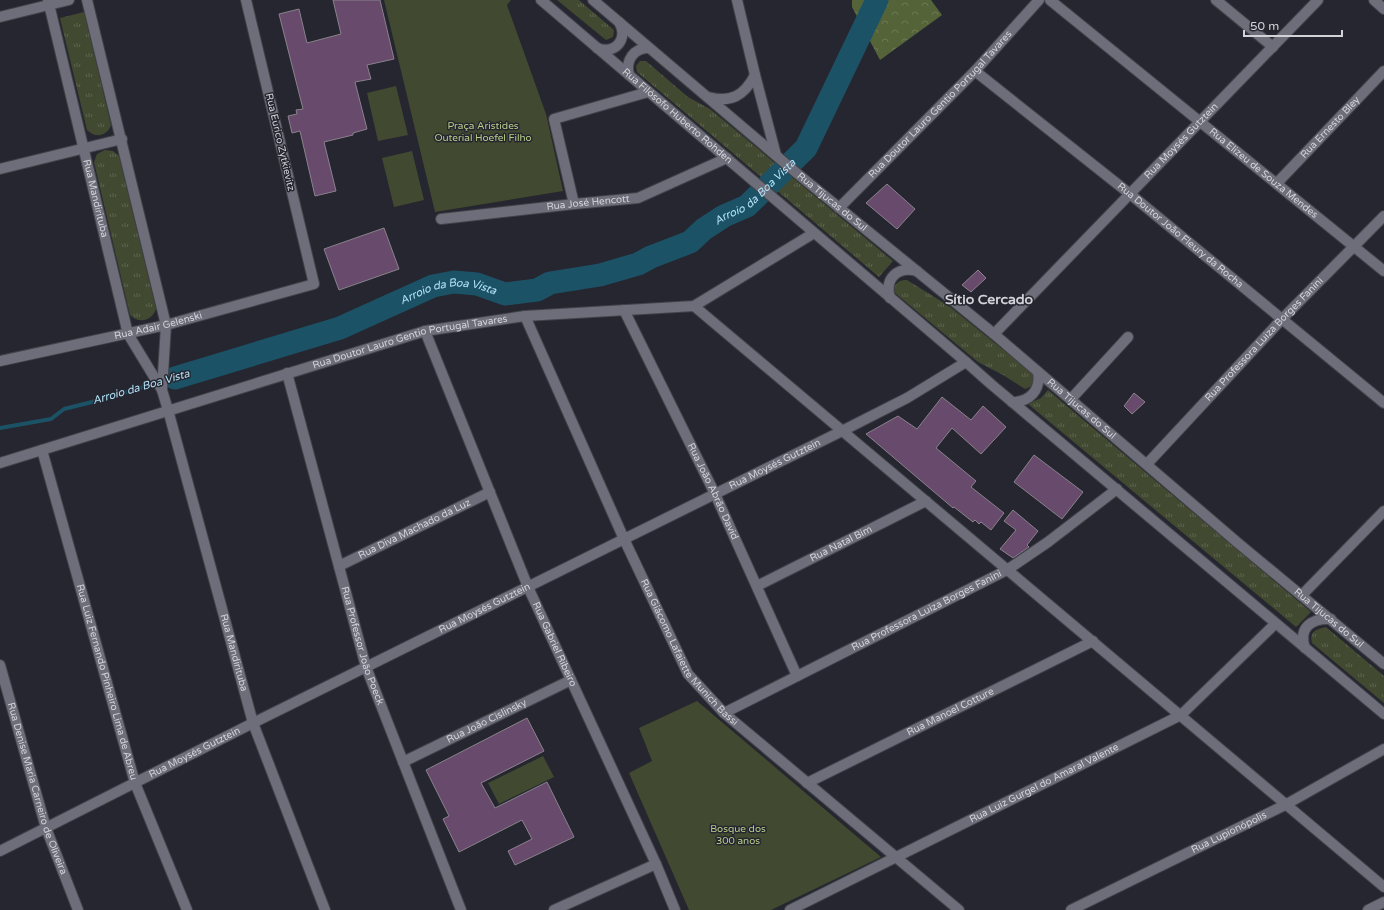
<svg xmlns="http://www.w3.org/2000/svg" width="1384" height="910" font-family="'Varela Round',sans-serif">
	<style>
		.grass { fill: url(#grass-tufts) }
		.forest { fill: url(#forest-crowns) }
		.park { fill: #414a31 }
		.lines { fill: none; stroke-linecap: round; stroke-linejoin: round }
		.stream { stroke: #1c5266; stroke-width: 4 }
		.river { stroke: #1c5266; stroke-width: 23 }
		.building { fill: #674a6c; stroke: #8a828c }
		.minor-casing { stroke: #424249; stroke-width: 12 }
		.tertiary-casing { stroke: #424249; stroke-width: 12 }
		.secondary-casing { stroke: #424249; stroke-width: 12 }
		.minor { stroke: #6d6e79; stroke-width: 10 }
		.tertiary { stroke: #6d6e79; stroke-width: 10 }
		.secondary { stroke: #6d6e79; stroke-width: 10 }
		.labels { text-anchor: middle; dominant-baseline: central; stroke-width: 3; stroke-linejoin: round; paint-order: stroke }
		.street-label { font-size: 10px; fill: #d2d3d9; stroke: #25262f }
		.park-label { font-size: 10px; fill: #b8ce88; stroke: #25262f }
		.water-label { font-size: 11px; font-style: italic; fill: #b3e2f8; stroke: #25262f }
		.district-label { font-size: 14px; font-weight: bold; fill: #d2d3d9; stroke: #25262f }
	</style>
	<defs>
		<pattern id="grass-tufts" width="24" height="20" patternUnits="userSpaceOnUse"><rect width="24" height="20" fill="#414a31"/><path d="M3 7l-1-3M5 7V3M7 7l1-3M15 17l-1-3M17 17v-4M19 17l1-3" fill="none" stroke="#5c634e"/></pattern>
		<pattern id="forest-crowns" width="20" height="18" patternUnits="userSpaceOnUse"><rect width="20" height="18" fill="#556338"/><path d="M2 6a3 3 0 1 1 6 0M12 15a3 3 0 1 1 6 0" fill="none" stroke="#6d7854"/></pattern>
	</defs>
	<rect width="100%" height="100%" fill="#25262f"/>
	<path class="grass" d="M557,0h22l35,30 -1,7 -7,3z
		M84,12l27,113c-4,11 -15,14 -24,5l-27,-112z
		M640,61h6l42,36 22,12 183,152 -14,16 -242,-205 -1,-6z
		M105,150l8,1 6,5 37,153c-4,12 -17,15 -26,6l-36,-153 3,-8z
		M904,280h3l42,26 84,68 1,5 -2,7 -7,3 -22,-14 -25,-13 -83,-69c-2,-7 2,-12 9,-13z
		M1048,390l263,222 -15,15 -268,-223 13,-6z
		M1326,627l58,49v27l-72,-60c-3,-11 4,-14 14,-16z"/>
	<path class="forest" d="M852,0h79l11,15 -62,45 -28,-53z"/>
	<path class="park" d="M384,0h127l-4,5 39,109 17,77 -128,21z
		M396,86l12,49 -30,6 -11,-48z
		M412,151l12,49 -30,7 -12,-49z
		M697,701l184,156 -110,53h-82l-60,-137 23,-12 -13,-33z
		M543,756l11,21 -55,27 -11,-21z"/>
	<g class="lines">
		<path class="stream" d="M164,381l11,-3
			M0,428l51,-9 13,-10 28,-7 65,-19"/>
		<path class="river" id="s1" d="M175,378l165,-50 93,-42 21,-4 23,2 28,10 32,-4 13,-7 50,-8 38,-11 13,-7 39,-15 14,-13 20,-13 23,-10 59,-58 71,-148"/>
	</g>
	<path class="building" d="M333,0h47l14,59 -27,6 4,14 -16,3 12,47 -14,4v2l-29,7 12,49 -21,5 -15,-65 -8,2 -4,-17 9,-2 -1,-4 7,-1 -24,-95 20,-5 8,34 34,-9z
		M887,184l28,25 -18,20 -31,-26z
		M384,228l15,41 -60,21 -15,-41z
		M978,270l8,8 -15,14 -9,-7z
		M1134,393l11,9 -13,12 -8,-8z
		M942,397l29,23 12,-14 23,21 -25,27 -29,-26 -16,20 40,33 -5,6 33,26 -13,17 -10,-8 -2,2 -4,-4 -2,2 -19,-15 -1,1 -87,-74 32,-18 19,13z
		M1034,455l49,37 -21,27 -48,-37z
		M1013,510l25,21 -11,14 2,2 -16,11 -13,-9 16,-19 -12,-9z
		M527,718l17,33 -63,32 14,25 52,-26 27,55 -59,28 -7,-14 24,-12 -10,-19 -63,32 -16,-33 6,-3 -23,-46z"/>
	<g class="lines">
		<g class="minor-casing">
			<g id="minor">
				<path id="s2" d="M1050,0l334,271"/>
				<path d="M1216,0l57,47"/>
				<path d="M1374,0l10,9"/>
				<path d="M0,17l69,-17"/>
				<path id="s3" d="M975,71l155,123 254,209"/>
				<path d="M0,169l122,-30"/>
				<path id="s4" d="M1277,183l107,-112"/>
				<path d="M574,204l-20,-85 94,-27"/>
				<path id="s5" d="M839,208l136,-137 64,-71"/>
				<path id="s6" d="M441,219l133,-15 64,-6 89,-40"/>
				<path d="M694,306l690,581"/>
				<path id="s7" d="M624,310l91,184 82,182"/>
				<path id="s8" d="M525,316l99,223 64,135 36,39 235,197"/>
				<path id="s9" d="M425,331l103,256 128,277 19,46"/>
				<path id="s10" d="M994,334l324,-334"/>
				<path id="s11" d="M0,361l166,-36 148,-41 -68,-284"/>
				<path id="s12" d="M287,373l79,294 95,243"/>
				<path d="M1071,399l57,-62"/>
				<path id="s13" d="M42,450l93,333 52,127"/>
				<path id="s14" d="M0,463l425,-132 100,-15 169,-10 120,-73"/>
				<path id="s15" d="M1147,464l135,-145 102,-103"/>
				<path id="s16" d="M339,566l151,-74"/>
				<path id="s17" d="M757,586l169,-85"/>
				<path d="M1302,595l82,-84"/>
				<path id="s18" d="M0,665l46,163 32,82"/>
				<path id="s19" d="M724,713l283,-143 41,-28 69,-53"/>
				<path id="s20" d="M403,762l168,-82"/>
				<path id="s21" d="M807,783l286,-142"/>
				<path id="s22" d="M0,851l253,-128 589,-292 65,-33 59,-36"/>
				<path d="M554,910l102,-46"/>
				<path id="s23" d="M790,910l391,-195 94,-91"/>
				<path d="M1368,910l16,-8"/>
			</g>
		</g>
		<g class="tertiary-casing">
			<g id="tertiary">
				<path id="s24" d="M48,0l80,334 34,56"/>
				<path id="s25" d="M87,0l79,325 -4,65 6,20 85,313 72,187"/>
				<path id="s26" d="M1071,910l214,-105 99,-56"/>
			</g>
		</g>
		<g class="secondary-casing">
			<g id="secondary">
				<path id="s27" d="M541,0l425,362 26,23 392,329"/>
				<path id="s28" d="M593,0l206,175 195,159 244,209 146,121"/>
				<path d="M737,0l18,75 21,80"/>
				<path d="M597,48c18,7 32,-9 22,-26"/>
				<path d="M629,75c-4,-15 5,-27 20,-27"/>
				<path d="M708,97c23,6 36,-1 47,-22"/>
				<path d="M890,298c-6,-20 8,-32 27,-27"/>
				<path d="M1012,402c18,0 29,-12 26,-30"/>
				<path d="M1305,648c-7,-20 6,-30 26,-29"/>
			</g>
		</g>
		<use href="#minor" class="minor"/>
		<use href="#tertiary" class="tertiary"/>
		<use href="#secondary" class="secondary"/>
	</g>
	<g class="labels">
		<g class="street-label">
			<text stroke="none"><textPath href="#s5" startOffset="145">Rua Doutor Lauro Gentio Portugal Tavares</textPath></text>
			<text stroke="none"><textPath href="#s27" startOffset="179">Rua Filósofo Huberto Rohden</textPath></text>
			<text stroke="none"><textPath href="#s4" startOffset="77">Rua Ernesto Bley</textPath></text>
			<text stroke="none"><textPath href="#s10" startOffset="269">Rua Moysés Gutztein</textPath></text>
			<text transform="translate(280 142) rotate(77)">Rua Eurico Zytkievitz</text>
			<text stroke="none"><textPath href="#s2" startOffset="275">Rua Elizeu de Souza Mendes</textPath></text>
			<text stroke="none"><textPath href="#s24" startOffset="204">Rua Mandirituba</textPath></text>
			<text stroke="none"><textPath href="#s28" startOffset="313">Rua Tijucas do Sul</textPath></text>
			<text stroke="none"><textPath href="#s6" startOffset="148">Rua José Hencott</textPath></text>
			<text stroke="none"><textPath href="#s3" startOffset="263">Rua Doutor João Fleury da Rocha</textPath></text>
			<text stroke="none"><textPath href="#s11" startOffset="162">Rua Adair Gelenski</textPath></text>
			<text stroke="none"><textPath href="#s15" startOffset="171">Rua Professora Luiza Borges Fanini</textPath></text>
			<text stroke="none"><textPath href="#s14" startOffset="428">Rua Doutor Lauro Gentio Portugal Tavares</textPath></text>
			<text stroke="none"><textPath href="#s28" startOffset="637">Rua Tijucas do Sul</textPath></text>
			<text stroke="none"><textPath href="#s22" startOffset="866">Rua Moysés Gutztein</textPath></text>
			<text stroke="none"><textPath href="#s7" startOffset="202">Rua João Abrão David</textPath></text>
			<text stroke="none"><textPath href="#s16" startOffset="84">Rua Diva Machado da Luz</textPath></text>
			<text stroke="none"><textPath href="#s17" startOffset="94">Rua Natal Bim</textPath></text>
			<text stroke="none"><textPath href="#s22" startOffset="542">Rua Moysés Gutztein</textPath></text>
			<text stroke="none"><textPath href="#s19" startOffset="227">Rua Professora Luiza Borges Fanini</textPath></text>
			<text stroke="none"><textPath href="#s28" startOffset="961">Rua Tijucas do Sul</textPath></text>
			<text stroke="none"><textPath href="#s12" startOffset="283">Rua Professor João Poeck</textPath></text>
			<text stroke="none"><textPath href="#s9" startOffset="339">Rua Gabriel Ribeiro</textPath></text>
			<text stroke="none"><textPath href="#s8" startOffset="376">Rua Giácomo Lafaiette Munich Bassi</textPath></text>
			<text stroke="none"><textPath href="#s25" startOffset="672">Rua Mandirituba</textPath></text>
			<text stroke="none"><textPath href="#s13" startOffset="241">Rua Luiz Fernando Pinheiro Lima de Abreu</textPath></text>
			<text stroke="none"><textPath href="#s21" startOffset="160">Rua Manoel Cotture</textPath></text>
			<text stroke="none"><textPath href="#s20" startOffset="93">Rua João Cislinsky</textPath></text>
			<text stroke="none"><textPath href="#s22" startOffset="218">Rua Moysés Gutztein</textPath></text>
			<text stroke="none"><textPath href="#s23" startOffset="284">Rua Luiz Gurgel do Amaral Valente</textPath></text>
			<text stroke="none"><textPath href="#s18" startOffset="129">Rua Denise Maria Carneiro de Oliveira</textPath></text>
			<text stroke="none"><textPath href="#s26" startOffset="176">Rua Lupionópolis</textPath></text>
		</g>
		<g class="park-label">
			<text x="483" y="126">Praça Aristides<tspan x="483" dy="12">Outerial Hoefel Filho</tspan></text>
			<text x="738" y="829">Bosque dos<tspan x="738" dy="12">300 anos</tspan></text>
		</g>
		<g class="water-label">
			<text stroke="none"><textPath href="#s1" startOffset="625">Arroio da Boa Vista</textPath></text>
			<text stroke="none"><textPath href="#s1" startOffset="289">Arroio da Boa Vista</textPath></text>
			<text transform="translate(141 387) rotate(-16)">Arroio da Boa Vista</text>
		</g>
		<g class="district-label">
			<text x="989" y="299">Sítio Cercado</text>
		</g>
	</g>
	<path d="M1244 30v6h98v-6" fill="none" stroke="#d2d3d9" stroke-width="2"/>
	<text x="1250" y="30" font-size="12" fill="#d2d3d9" stroke="#25262f" stroke-width="3" paint-order="stroke">50 m</text>
</svg>
